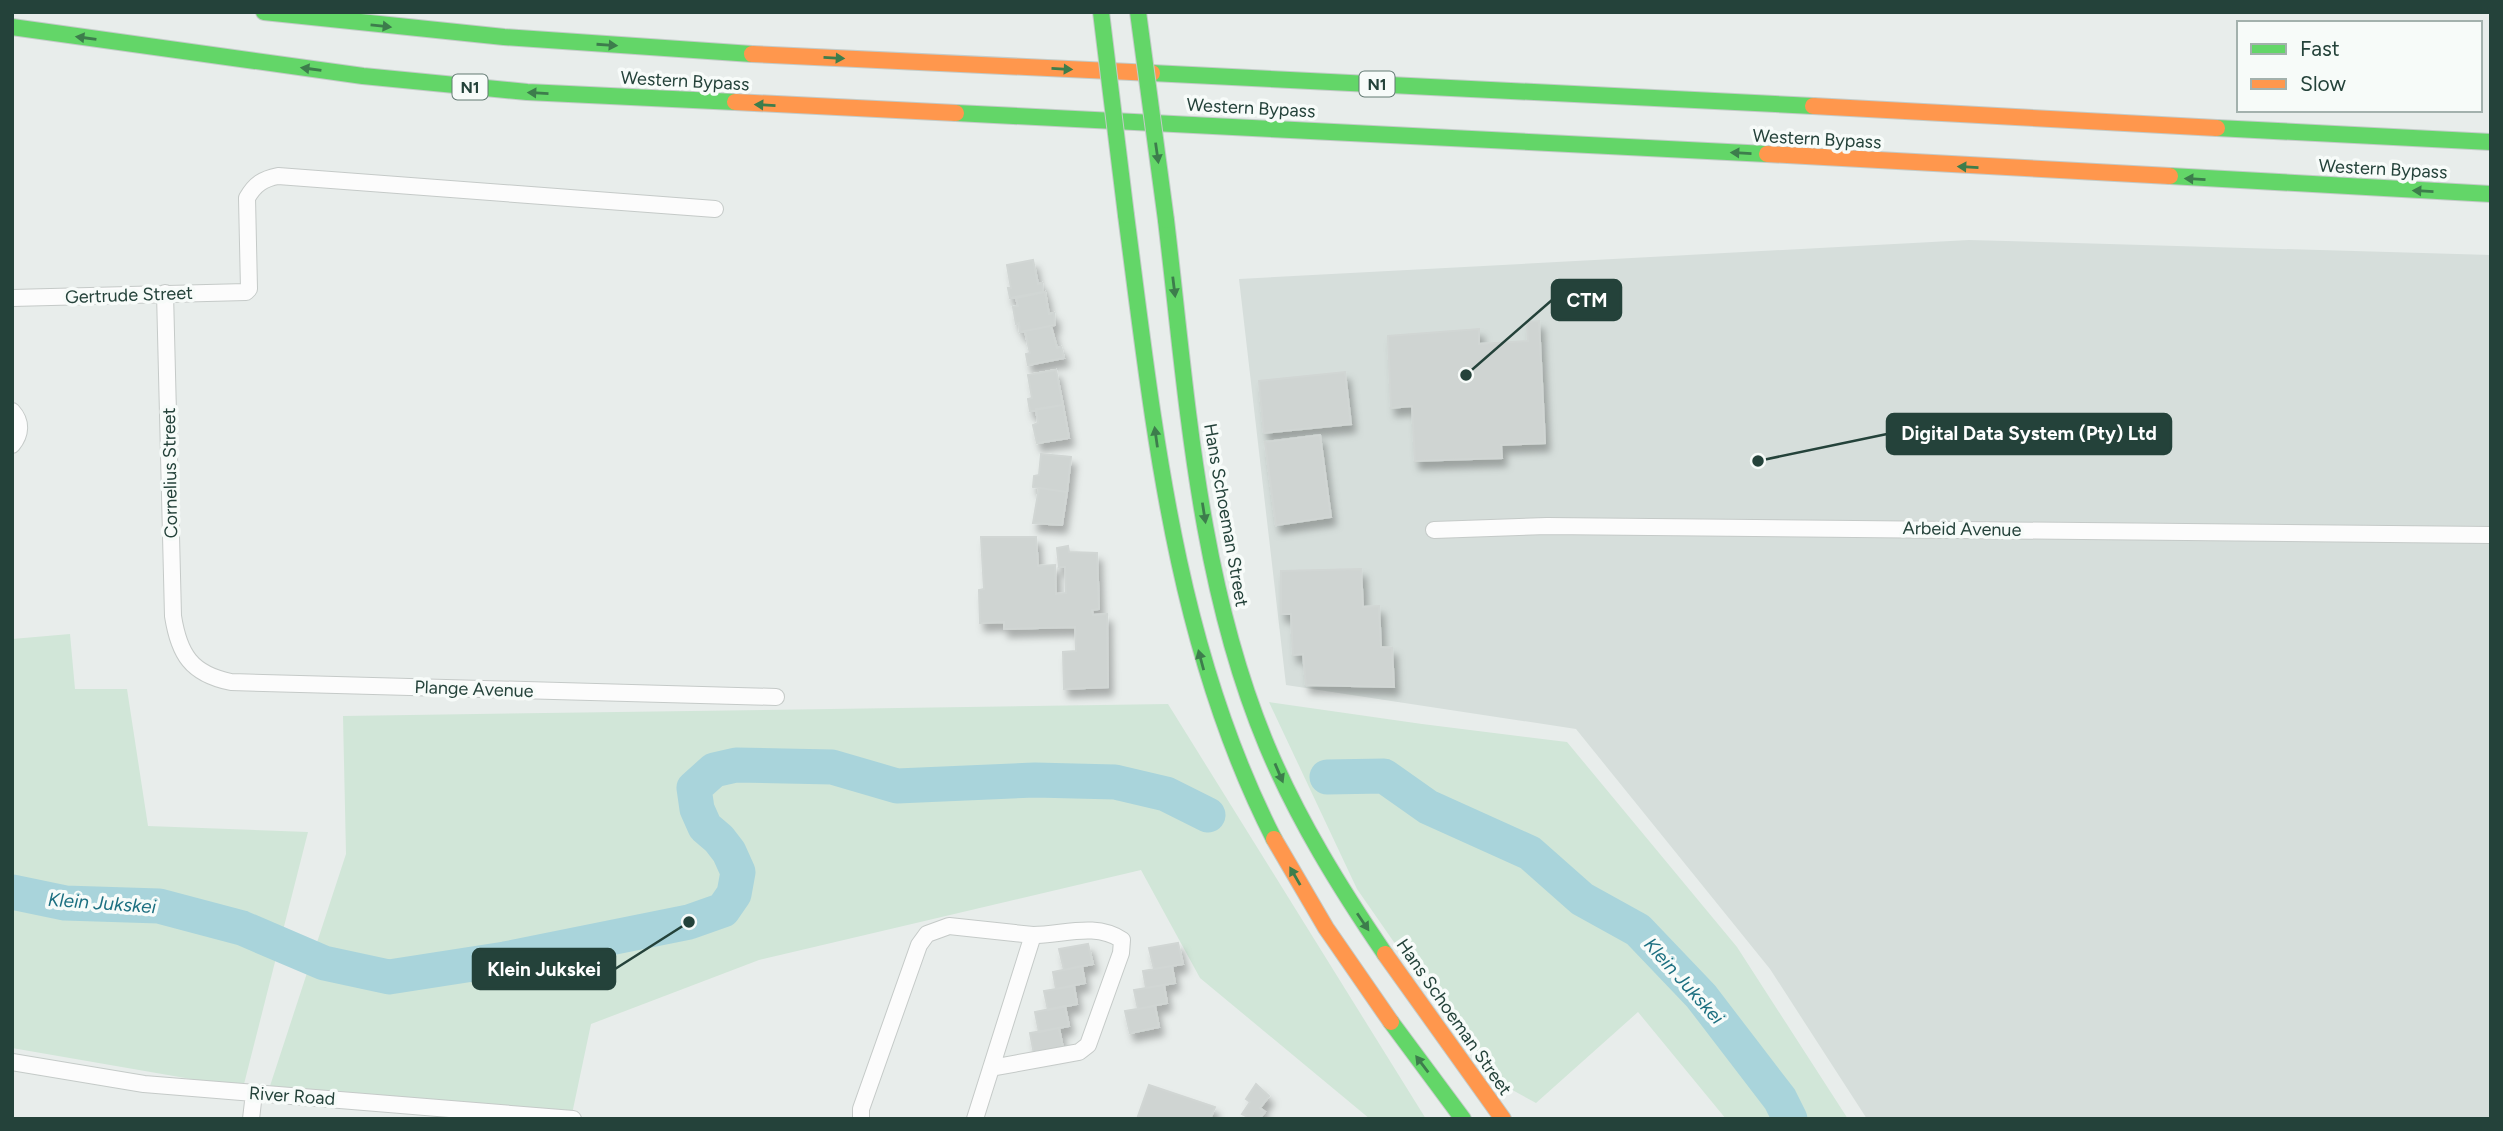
<svg xmlns="http://www.w3.org/2000/svg" width="2503" height="1131" font-family="Figtree,sans-serif">
	<style>
		.built { fill: #d6dedb }
		.green { fill: #d1e6d8 }
		.lines { fill: none; stroke-linecap: round; stroke-linejoin: round }
		.river { stroke: #a9d4db; stroke-width: 35 }
		.building { fill: #cfd4d2; stroke: #d1d6d4; stroke-width: 2; filter: url(#shadow) }
		.street-casing { stroke: #c5cac8; stroke-width: 18 }
		.fast-casing { stroke: #c3cbc8; stroke-width: 18 }
		.slow-casing { stroke: #c3cbc8; stroke-width: 18 }
		.street { stroke: #fcfcfc; stroke-width: 16 }
		.fast { stroke: #63d668; stroke-width: 16 }
		.slow { stroke: #ff974d; stroke-width: 16 }
		.fast-bridge-casing { stroke: #c3cbc8; stroke-width: 18; stroke-linecap: butt }
		.fast-bridge { stroke: #63d668; stroke-width: 16 }
		.oneway { fill: #3d7d4c }
		.labels { text-anchor: middle; dominant-baseline: central; stroke-width: 7; stroke-linejoin: round; paint-order: stroke }
		.shield { fill: #f7fbf9; stroke: #637a73; stroke-width: 2 }
		.shield-label { font-size: 16px; font-weight: bold; fill: #24423a }
		.street-label { font-size: 18px; fill: #24423a; stroke: #f7fbf9 }
		.water-label { font-size: 19px; font-style: italic; fill: #1c6f80; stroke: #f7fbf9 }
		.leader { fill: none; stroke: #24423a; stroke-width: 2.5 }
		.callout-dot { fill: #24423a; stroke: #f7fbf9; stroke-width: 2.5 }
		.callout { fill: #24423a; stroke: #24423a; stroke-width: 2.5 }
		.callout-label { font-size: 19px; text-anchor: middle; font-weight: bold; fill: #fff }
	</style>
	<defs>
		<filter id="shadow"><feDropShadow dx="4.5" dy="8" stdDeviation="3.5" flood-color="#0004"/></filter>
	</defs>
	<rect width="100%" height="100%" fill="#e8edeb"/>
	<path class="built" d="M1969,240l522,15v864h-624l-97,-150 -194,-240 -290,-44 -47,-406z"/>
	<path class="green" d="M70,634l5,55h52l21,137 160,6 -65,256 -231,-40v-409z
		M1269,702l153,22 145,18 170,205 111,172h-122l-88,-107 -102,91 -49,-27 -130,-187z
		M1168,704l258,415h-56l-170,-141 -59,-108 -382,90 -168,64 -19,90 -303,-25 77,-235 -3,-138z"/>
	<g class="lines">
		<path class="river" d="M1327,777l57,-1 44,31 102,46 52,46 56,31 63,66 79,103 10,20
			M12,892l53,11 94,3 83,22 82,35 65,14 116,-18 184,-37 34,-12 11,-16 4,-22 -9,-20 -10,-13 -14,-12 -8,-18 -3,-21 20,-18 22,-5 96,2 65,19 138,-6 80,2 51,12 42,21"/>
	</g>
	<path class="building" d="M1033,260l5,24 4,-1 1,9 -33,6 -2,-10h3l-4,-23z
		M1045,292l4,22 5,-1 1,12 -35,7 -1,-9 -3,1 -3,-17 5,-1 -2,-8z
		M1539,321l6,122 -44,2 1,13 -87,3 -3,-55 -21,2 -3,-72 91,-7v15l49,-3 -1,-19z
		M1051,326l6,22 4,-1 3,11 -36,7 -2,-11 4,-1 -5,-22z
		M1056,370l7,35 -33,6 -2,-12 4,-1 -4,-23z
		M1345,372l6,52 -87,9 -5,-52z
		M1063,405l6,33 -32,5 -4,-18 5,-2 -2,-14z
		M1320,435l11,82 -55,8 -11,-83z
		M1041,454l30,3 -4,35 -34,-5 1,-11 5,-1z
		M1039,488l28,4 -5,33 -29,-2z
		M981,537h55l2,29 17,-1 1,29 10,-1 -1,-26h-6l-2,-19 11,-2 1,6 28,1 2,56 -7,1 1,5 14,-1 1,73 -44,2 -1,-37 13,-1 -1,-24 -71,2v-7l-24,1 -1,-33 5,-1z
		M1361,569l2,38 16,-1 2,41 11,1 2,39 -88,-2 -3,-31 -10,1 -2,-41h-10v-43z
		M1178,943l5,21 -29,5 -5,-21z
		M1088,944l5,20 -29,6 -5,-21z
		M1082,966l3,17 -29,6 -3,-17z
		M1172,966l3,17 -29,5 -3,-17z
		M1164,985l3,18 -29,6 -4,-19z
		M1074,986l3,18 -29,6 -4,-19z
		M1065,1006l4,20 -30,6 -4,-20z
		M1155,1006l4,21 -29,6 -5,-22z
		M1059,1028l4,20 -29,6 -4,-21z
		M1256,1084l13,12 -9,12 5,4 -6,7h-15l2,-3 -4,-2 8,-12 -4,-3z
		M1149,1085l66,22 -5,12h-73z"/>
	<g class="lines">
		<g class="street-casing">
			<path id="street" d="M165,293l8,323c6,38 18,58 58,66l545,15
				M12,298l234,-6 3,-3 -2,-91c8,-14 16,-19 31,-22l437,33
				M12,411c10,11 9,23 0,34
				M1434,530l113,-4 944,9
				M12,1062l132,22 429,35
				M251,1119l3,-26
				M861,1119v-10l58,-164 8,-11 22,-8 84,9
				M975,1119l58,-184c30,0 62,-13 89,5l-1,13 -33,92 -9,7 -88,16"/>
		</g>
		<g class="fast-casing">
			<path id="fast" d="M264,12l240,25 248,17
				M12,27l351,49 164,16 208,10
				M1152,73l661,33
				M956,113l811,41
				M2217,128l274,14
				M2170,176l321,18
				M1126,215c28,213 49,430 148,624
				M1166,220c21,176 32,361 101,526 31,74 73,142 118,208
				M1391,1022l72,97"/>
		</g>
		<g class="slow-casing">
			<path id="slow" d="M752,54l400,19
				M735,102l221,11
				M1813,106l404,22
				M1767,154l403,22
				M1274,839l52,89 65,94
				M1385,954l118,165"/>
		</g>
		<use href="#street" class="street"/>
		<use href="#fast" class="fast"/>
		<use href="#slow" class="slow"/>
		<g class="fast-bridge-casing">
			<path id="fast-bridge" d="M1101,12l25,203
				M1138,12l28,208"/>
		</g>
		<use href="#fast-bridge" class="fast-bridge"/>
	</g>
	<defs><path id="oneway-solid" d="M-6-.8H1V-3.2L6.5 0L1 3.2V.8H-6Z" transform="scale(1.75)"/></defs>
	<g class="oneway">
		<use href="#oneway-solid" transform="translate(381 26) rotate(6)"/>
		<use href="#oneway-solid" transform="translate(86 38) rotate(-172)"/>
		<use href="#oneway-solid" transform="translate(607 45) rotate(4)"/>
		<use href="#oneway-solid" transform="translate(834 58) rotate(3)"/>
		<use href="#oneway-solid" transform="translate(311 69) rotate(-172)"/>
		<use href="#oneway-solid" transform="translate(1062 69) rotate(3)"/>
		<use href="#oneway-solid" transform="translate(538 93) rotate(-177)"/>
		<use href="#oneway-solid" transform="translate(765 105) rotate(-177)"/>
		<use href="#oneway-solid" transform="translate(1157 153) rotate(82)"/>
		<use href="#oneway-solid" transform="translate(1741 153) rotate(-177)"/>
		<use href="#oneway-solid" transform="translate(1968 167) rotate(-177)"/>
		<use href="#oneway-solid" transform="translate(2195 179) rotate(-177)"/>
		<use href="#oneway-solid" transform="translate(2423 191) rotate(-177)"/>
		<use href="#oneway-solid" transform="translate(1174 287) rotate(83)"/>
		<use href="#oneway-solid" transform="translate(1156 437) rotate(-98)"/>
		<use href="#oneway-solid" transform="translate(1204 513) rotate(81)"/>
		<use href="#oneway-solid" transform="translate(1201 660) rotate(-105)"/>
		<use href="#oneway-solid" transform="translate(1279 773) rotate(67)"/>
		<use href="#oneway-solid" transform="translate(1295 876) rotate(-120)"/>
		<use href="#oneway-solid" transform="translate(1363 922) rotate(56)"/>
		<use href="#oneway-solid" transform="translate(1422 1064) rotate(-127)"/>
	</g>
	<g class="labels">
		<g class="shield">
			<rect x="1359.5" y="71.5" width="35" height="25" rx="5"/>
			<rect x="452.5" y="74.5" width="35" height="25" rx="5"/>
		</g>
		<g class="shield-label">
			<text x="1377" y="84">N1</text>
			<text x="470" y="87">N1</text>
		</g>
		<g class="street-label">
			<text transform="translate(685 81) rotate(3)">Western Bypass</text>
			<text transform="translate(1251 108) rotate(3)">Western Bypass</text>
			<text transform="translate(1817 139) rotate(3)">Western Bypass</text>
			<text transform="translate(2383 169) rotate(3)">Western Bypass</text>
			<text transform="translate(129 295) rotate(-2)">Gertrude Street</text>
			<text transform="translate(170 473) rotate(-91)">Cornelius Street</text>
			<text transform="translate(1226 515) rotate(80)">Hans Schoeman Street</text>
			<text transform="translate(1962 529) rotate(1)">Arbeid Avenue</text>
			<text transform="translate(474 689) rotate(2)">Plange Avenue</text>
			<text transform="translate(1454 1017) rotate(55)">Hans Schoeman Street</text>
			<text transform="translate(292 1096) rotate(4)">River Road</text>
		</g>
		<g class="water-label">
			<text transform="translate(102 903) rotate(4)">Klein Jukskei</text>
			<text transform="translate(1684 981) rotate(48)">Klein Jukskei</text>
		</g>
	</g>
	<path class="leader" d="M1466 375L1552 300M1758 461L1887 434M689 922L615 969"/>
	<g class="callout-dot">
		<circle cx="1466" cy="375" r="7"/>
		<circle cx="1758" cy="461" r="7"/>
		<circle cx="689" cy="922" r="7"/>
	</g>
	<g class="callout">
		<rect x="1552" y="280" width="69" height="40" rx="7"/>
		<rect x="1887" y="414" width="284" height="40" rx="7"/>
		<rect x="473" y="949" width="142" height="40" rx="7"/>
	</g>
	<g class="callout-label">
		<text x="1587" y="307">CTM</text>
		<text x="2029" y="440">Digital Data System (Pty) Ltd</text>
		<text x="544" y="976">Klein Jukskei</text>
	</g>
	<rect width="2503" height="1131" fill="none" stroke="#24423a" stroke-width="28"/>
	<rect x="2237" y="21" width="245" height="91" fill="#f7fbf9" stroke="#a3b1ad" stroke-width="2"/>
	<rect x="2251" y="44" width="35" height="10" fill="#63d668" stroke="#a3b1ad" stroke-width="2"/>
	<text x="2300" y="56" font-size="21" fill="#24423a">Fast</text>
	<rect x="2251" y="79" width="35" height="10" fill="#ff974d" stroke="#a3b1ad" stroke-width="2"/>
	<text x="2300" y="91" font-size="21" fill="#24423a">Slow</text>
</svg>
